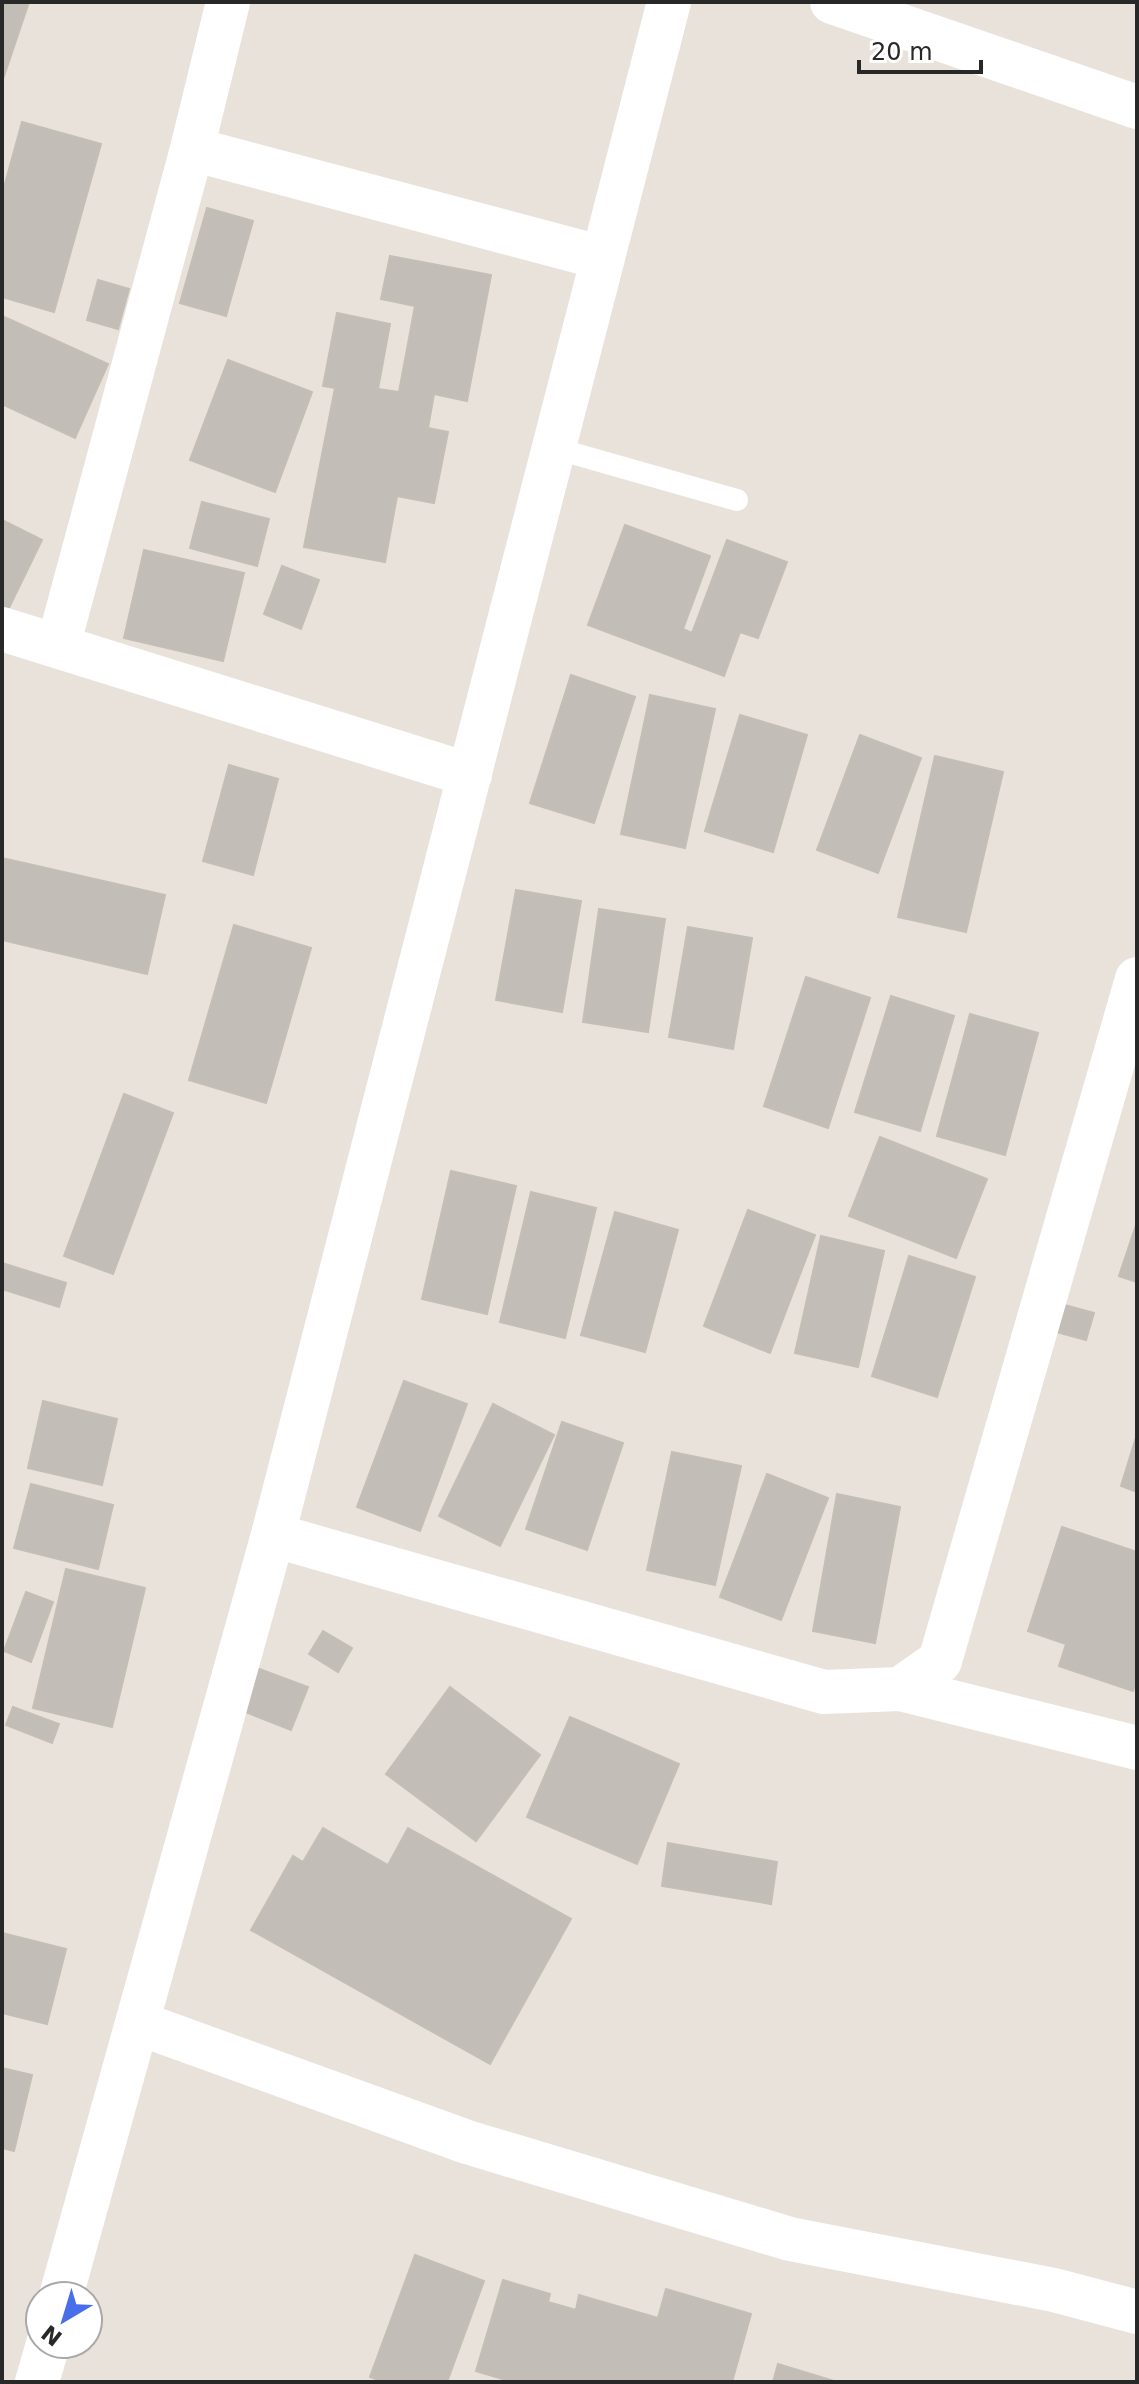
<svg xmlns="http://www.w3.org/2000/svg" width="1139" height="2384" font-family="'DejaVu Sans',sans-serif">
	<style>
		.building { fill: #c2bdb7; stroke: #c4beb5; stroke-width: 2 }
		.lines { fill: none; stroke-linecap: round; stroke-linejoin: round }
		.lane { stroke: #fff; stroke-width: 22 }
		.street { stroke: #fff; stroke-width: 44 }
	</style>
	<rect width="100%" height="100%" fill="#e9e2db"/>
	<path class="building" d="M2,2h27l-26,77h-1z
		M22,122l79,22 -47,168 -52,-15v-102z
		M207,208l46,13 -27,95 -46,-13z
		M390,256l101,19 -24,126 -33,-7 -6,34 20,4 -14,71 -37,-7 -12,66 -81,-15 31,-159 -12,-2 14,-73 53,11 -12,65 21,3 16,-86 -34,-7z
		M98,280l31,9 -11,40 -31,-9z
		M2,316l106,48 -33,74 -73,-34z
		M228,360l84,32 -37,100 -85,-32z
		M202,502l67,17 -12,47 -67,-18z
		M2,520l40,20 -35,72 -5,-2z
		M625,525l85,31 -27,73 9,4 35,-93 60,22 -29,76 -18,-6 -16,44 -136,-51z
		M144,550l100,23 -21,88 -99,-23z
		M282,566l37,14 -18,49 -37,-15z
		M571,675l64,22 -41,126 -64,-20z
		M650,695l65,14 -30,139 -64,-14z
		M740,715l67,20 -34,117 -68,-21z
		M860,735l61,23 -43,115 -61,-23z
		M935,756l68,16 -37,160 -68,-15z
		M229,765l49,14 -25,96 -50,-14z
		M2,858l163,37 -18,79 -145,-34z
		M516,890l65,11 -19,111 -66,-12z
		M599,909l66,10 -17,113 -65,-10z
		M234,925l77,23 -45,155 -77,-23z
		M688,927l64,11 -19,111 -64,-12z
		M806,977l64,21 -42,130 -64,-22z
		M891,996l63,20 -34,115 -65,-19z
		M970,1014l68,19 -33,122 -68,-19z
		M124,1094l49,19 -60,161 -49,-18z
		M880,1137l107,42 -31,79 -107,-42z
		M451,1171l65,15 -29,128 -65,-15z
		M531,1192l65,16 -31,130 -65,-16z
		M748,1210l67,25 -45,118 -66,-27z
		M615,1212l63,18 -33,122 -64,-17z
		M1137,1222v60l-18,-6z
		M821,1236l63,15 -26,116 -63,-14z
		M909,1256l66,21 -38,120 -65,-21z
		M2,1263l64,20 -7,24 -57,-18z
		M1050,1301l44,12 -8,27 -44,-12z
		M404,1381l63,23 -47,127 -63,-24z
		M43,1401l74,18 -15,66 -74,-17z
		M493,1404l61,31 -54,111 -61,-30z
		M562,1422l61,21 -36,107 -61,-21z
		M1137,1434v58l-16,-6z
		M672,1452l69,14 -26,119 -68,-15z
		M767,1474l61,24 -47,122 -61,-23z
		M31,1484l82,21 -15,64 -84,-21z
		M837,1494l63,13 -25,136 -62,-12z
		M1062,1527l75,25v127l-4,12 -74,-25 7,-22 -38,-13z
		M66,1569l79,19 -33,139 -79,-19z
		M26,1592l27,10 -22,60 -27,-11z
		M323,1631l29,17 -14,24 -29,-18z
		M254,1667l54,20 -17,43 -53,-21z
		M450,1687l90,68 -64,86 -90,-67z
		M13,1707l46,17 -7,19 -46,-18z
		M570,1717l109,47 -42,100 -110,-47z
		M323,1828l65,37 20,-37 163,91 -81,145 -239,-134 42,-74 10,6z
		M668,1843l109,19 -6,42 -109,-18z
		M2,1933l64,16 -19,75 -45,-11z
		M2,2068l30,7 -18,76 -12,-3z
		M415,2255l69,26 -37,101h-63l-14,-5z
		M503,2280l47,14 -2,8 28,8 3,-15 79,23 8,-29 85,25 -19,68h-219l-37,-11z
		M778,2364l59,18h-64z"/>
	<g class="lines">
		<path class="lane" d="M554,448l183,52"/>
		<path class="street" d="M832,2l305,105
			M192,149l411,109
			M2,629l468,146
			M58,646l134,-497 36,-147
			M273,1535l551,157 76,-3 40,-28 197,-682
			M900,1689l237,59
			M138,2023l329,119 323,97 264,51 83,22
			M61,2296l212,-761 396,-1533
			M37,2382l11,-38"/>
	</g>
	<rect width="1139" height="2384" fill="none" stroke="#282828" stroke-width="8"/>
	<g transform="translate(64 2320) rotate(218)"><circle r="38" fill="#ffffff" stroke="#a9a9a9" stroke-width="2"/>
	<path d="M0-6L14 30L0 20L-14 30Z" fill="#486fe9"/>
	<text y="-12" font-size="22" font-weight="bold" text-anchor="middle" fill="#282828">N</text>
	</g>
	<path d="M859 60v12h122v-12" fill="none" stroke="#282828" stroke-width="4"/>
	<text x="871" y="60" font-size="24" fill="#282828" stroke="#ffffff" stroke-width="6" paint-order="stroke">20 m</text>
</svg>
